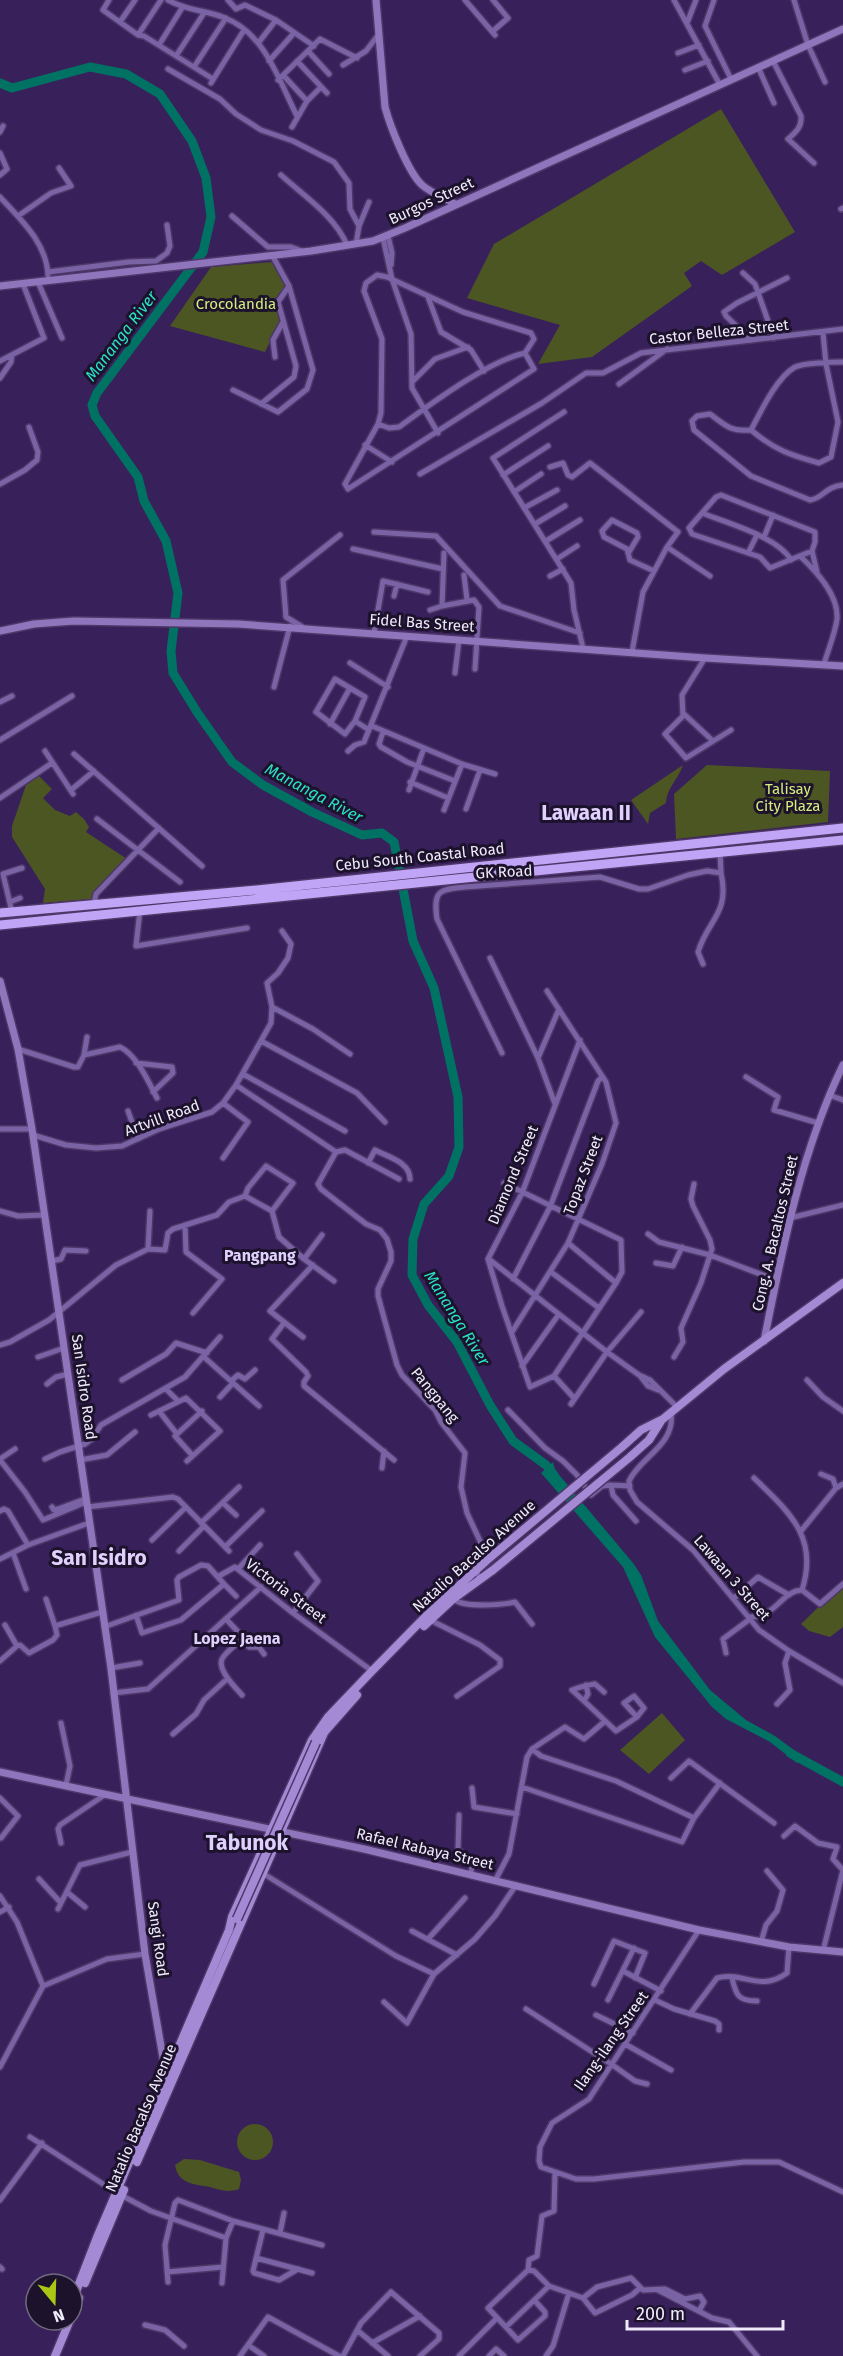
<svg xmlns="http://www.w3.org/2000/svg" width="843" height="2356" font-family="'Fira Sans',sans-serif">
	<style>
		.green { fill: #4c5622 }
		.water { fill: #007263 }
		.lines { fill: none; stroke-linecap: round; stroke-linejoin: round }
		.river { stroke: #007263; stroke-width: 9 }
		.street-casing { stroke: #4e3768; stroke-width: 8 }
		.secondary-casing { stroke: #4e3768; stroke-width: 10 }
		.primary-casing { stroke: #4e3768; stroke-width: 11 }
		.highway-casing { stroke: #4e3768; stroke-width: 12 }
		.street { stroke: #7a63a4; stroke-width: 5 }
		.secondary { stroke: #8f76bc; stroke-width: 7 }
		.primary { stroke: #a48ad5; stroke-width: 8 }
		.highway { stroke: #c0a4f5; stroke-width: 9 }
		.primary-bridge-casing { stroke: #4e3768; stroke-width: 11; stroke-linecap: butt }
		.primary-bridge { stroke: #a48ad5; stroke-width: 8 }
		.labels { text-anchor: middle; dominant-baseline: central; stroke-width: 6; stroke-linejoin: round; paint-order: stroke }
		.street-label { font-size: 15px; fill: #f0ebfa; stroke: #1c122c }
		.park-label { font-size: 15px; fill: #d5ee7c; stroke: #1c122c }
		.water-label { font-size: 16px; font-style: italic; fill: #29e1c6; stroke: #1c122c }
		.neighbourhood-label { font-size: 16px; font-weight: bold; fill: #dfd1fd; stroke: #1c122c }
		.district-label { font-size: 21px; font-weight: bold; fill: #dfd1fd; stroke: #1c122c }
	</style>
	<rect width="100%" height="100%" fill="#38205b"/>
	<path class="green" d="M721,109l74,123 -73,43 -21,-14 -17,12 8,13 -100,71 -54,7 22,-39 -93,-27 27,-54z
		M273,262l13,23 -12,15 7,19 -16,33 -95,-26 41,-59z
		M683,765c-4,13 -17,24 -17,38l-16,10 -2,11 -17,-24z
		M707,765l123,6 -2,51 -152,17 -2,-45z
		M39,776l13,13 -9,9 12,12 15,6 6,-4 8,7 5,8 -3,5 41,27 -36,40 -48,4 2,-14 -33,-52v-11l14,-41z
		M843,1583v44l-13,10 -21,-6 -8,-7z
		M662,1713l23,27 -36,34 -29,-24z
		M237 2142a18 18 0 1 1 36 0a18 18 0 1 1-36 0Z
		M184,2159l16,1 39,12 2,8 -2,9c-12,4 -18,1 -29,-2 -16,-3 -32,-3 -35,-22z"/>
	<path class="water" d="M553,1462l2,8 78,93 8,12 17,46 52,69 36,30 29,16 27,20 -5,7 -27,-21 -44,-23 -14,-12 -57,-70 -32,-70 -82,-94z"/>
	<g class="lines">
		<path class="river" d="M0,83l12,5 78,-21 36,7 34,20 32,47 14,37 5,39 -8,35 -106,141 -5,12 3,11 43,61 6,24 22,40 12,52 -7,58 2,22 24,39 35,50 31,23 49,27 50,23 20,-2 12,9 19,99 21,47 24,109 1,50 -10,29 -25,28 -11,35 -1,36 16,30 29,37 33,63 23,36 33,24 8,10
			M790,1753l53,29"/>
		<g class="street-casing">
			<path id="street" d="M109,0l-6,10 35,25 6,1 69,43
				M168,0c19,11 38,10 57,18 40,15 54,63 72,98
				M228,0l8,9 9,-4 31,15 38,26
				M465,0l30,35
				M674,0l46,85
				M714,0l-9,26 26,53
				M794,0l14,45 17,37
				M120,22l15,-22
				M687,23l9,-23
				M493,31l15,-13 -15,-18
				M138,35l23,-35
				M259,42l17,-22
				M159,45l23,-37
				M308,51l21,23
				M678,53l21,-8
				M176,56l28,-43
				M269,61l25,-28
				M297,61l30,32
				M773,61l28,55c1,11 -5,16 -13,23l26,24
				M343,65l23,-14 13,-17
				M194,67l32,-49
				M758,67l16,36
				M168,69l52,30 16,15 25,16 32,11 41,21 15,21 1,26 9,17
				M685,70l23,-9
				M283,75l24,26
				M278,80l42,-41 37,19
				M211,83l33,-53
				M292,127l15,-26 14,-14
				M0,132l3,-6
				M0,153l7,16 -7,6
				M281,175c23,21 54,41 66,70
				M0,197c21,23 47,46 48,79
				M841,209l2,-1
				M18,216l33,-23 20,-7 -12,-18
				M232,216l36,31h23l11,4
				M388,236l4,17 -1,12
				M383,238l9,41 19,55 1,54 26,45
				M356,244l3,-18 10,-24
				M48,272l81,-10 27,-1 11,-8 3,-7 -3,-21
				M743,273l12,11 19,54
				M377,275l10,2 76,35 68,21 3,6 -9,14 9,16 -186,120 -3,-5 33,-60 3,-11 1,-74 -18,-48 2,-8z
				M38,282l24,56
				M428,297l13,35 30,18 13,21
				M823,333l3,31 12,58 -7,35 -12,6c-29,-8 -44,-13 -68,-33 -20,2 -25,-4 -41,-16l-13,2 -5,5 2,9 57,46 59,24c14,-2 14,-13 33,-15
				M751,340l-25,-24 -2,-4 13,-9 50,-25
				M275,357l-2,-17 10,-18
				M0,361l44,-23 -21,-54
				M0,378l11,-16 1,-7
				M412,382l23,-23 33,-12
				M619,384l48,-35
				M233,390l45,22 29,-23 6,-19 -24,-84 -17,-31
				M261,404l33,-27 2,-11 -18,-64 11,-16
				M564,412l-71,46 78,125 3,27 9,38
				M378,424l11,4 10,-1c32,-23 89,-66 126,-74
				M751,430c10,-19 26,-53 44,-63 9,-4 37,-5 48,-5
				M365,445l27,17
				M550,467l13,-4 5,12 4,2 18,-14 88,69 -11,15 -24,45 -11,60
				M420,474l122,-71 44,-30h17l38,-20 202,-24
				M503,475l45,-29
				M0,484l25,-14 12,-10 1,-8 -9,-25
				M514,492l27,-18
				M524,508l33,-18
				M702,513c25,10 76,24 89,47
				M535,524l30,-18
				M374,532l62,4 64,70 80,27
				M764,537l9,-22
				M546,541l34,-21
				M667,547l43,29
				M353,549l90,20
				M812,551l-42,17 -10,-11 -68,-23 -3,-6 27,-31 5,-2 94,37v10l-3,9 5,21
				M629,552l9,-15 -1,-4 -25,-13 -10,11 2,6 23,12 3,11 24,11
				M444,553l-2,53 32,-6 5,7 -4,62
				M748,553l9,-18
				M800,556c16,15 39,39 37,63 -2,15 -9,31 -13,45
				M557,559l20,-13
				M464,575l3,25
				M550,576l13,-7
				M394,596l3,-12
				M430,610l12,-4
				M304,628l-18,-11 -3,-37 57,-45
				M374,633l9,-52 45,11
				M705,658l-23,37 1,21 -18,18 21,24 45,-28
				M350,663l38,24
				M455,673l4,-33
				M335,679l30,18 -10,24 -10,13 -29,-22z
				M274,687l16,-61
				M0,702l12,-6
				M684,714l29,27
				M355,721l14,9
				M330,724l20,-36
				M372,726l90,38 33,10
				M383,732l-4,12 2,3 26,15 48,19
				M0,740l72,-44
				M45,751l28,43
				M348,751l7,-6 9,-3 43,-106
				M74,754l128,112
				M410,782l38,16
				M71,790l23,-19
				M409,790l15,-42
				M0,798l52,-35
				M466,809l14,-39
				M444,810l18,-46
				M97,819l83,63
				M10,902l10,-4
				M94,903l2,-9 63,-66
				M140,910l-4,36 111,-18
				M12,912l-9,-38 19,-6
				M490,958l48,100 17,46
				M703,964l-5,-12c10,-33 32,-38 23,-79
				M272,1007l41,22 37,25
				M261,1041l96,52 28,29
				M18,1049l56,18h4l6,-12 3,-18
				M502,1053l-65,-134c-4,-28 2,-30 28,-32l135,-10 39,12h9l40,-14 19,-4 14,2 -1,-21
				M84,1055l36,-8c17,8 29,36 37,51
				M538,1058l21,-49
				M136,1063l36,4 1,6 -20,19
				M243,1074l102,57
				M746,1077l32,20 -4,13 44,13
				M236,1085l100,67 9,-2 54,29
				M829,1095l14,5
				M128,1111l10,28
				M0,1129h32
				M33,1135l33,10 30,3 26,-2 37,-17 53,-17 11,-9 13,-18 35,-62 1,-16 -5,-24 11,-10 10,-15 3,-14 -9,-13
				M336,1152l-18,32 3,5 45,35 14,6 7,9 4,13v9l-13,28v7l19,69 5,10 33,35 6,12 24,31 -4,34 6,26 13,28 2,10v5l-8,13 7,10
				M223,1158l25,-36 -25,-19
				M368,1163l7,-13c13,7 35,12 35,29
				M504,1183l117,57 1,32 -6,11 -62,93 -24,11 -28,-81 -14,-47 34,-66 58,-153
				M245,1196l27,15 7,26 25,22 30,22
				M245,1196l3,-8 18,-22 27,17 -21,28
				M0,1211l18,5 27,-1
				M790,1218l53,-13
				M185,1225l1,27 36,27 -29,34
				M648,1234l11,8 51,13 66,25
				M568,1243l48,40
				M148,1249l2,-38
				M304,1259l18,-24
				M490,1260l117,92 32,23 11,5 27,27
				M52,1261l9,-2 4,-9 21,1
				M656,1263l17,3 9,-19
				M551,1272l48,36
				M513,1279l37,-72 48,-126 4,-4
				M284,1323l-12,16 34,33 2,4 -4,6v4l90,74
				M512,1332l56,-89 34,-79 14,-41 -10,-41 -59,-91
				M303,1337l-33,-26 43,-46
				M0,1345l10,-3 39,-22 67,-55 32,-16 17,1 3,-17 5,-4 44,-14 12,-13 16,-6
				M38,1357l26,-9
				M204,1357l55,49
				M674,1357l9,-15 -2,-14 20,-45 11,-34 -2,-9 -17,-34 -2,-7 3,-15
				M522,1366l37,-52
				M554,1376l20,22
				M641,1377l7,9 10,4
				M122,1380l44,-26 10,-11 31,10
				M807,1380l16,17 20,14
				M231,1381l7,-6 7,4 10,-9
				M47,1384l9,-7 12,-3
				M166,1389l12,12
				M220,1397l13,-14
				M571,1404l36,-52 34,-40
				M508,1410l37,38 18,13 14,14 14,20 11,-9 9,-1 2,10 23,26
				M159,1411l18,23
				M671,1412c5,33 -31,45 -42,69l1,9 7,12 56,48 66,80 30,21 54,32
				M151,1415l35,-17 34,33 -33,30
				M192,1455l-17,-19 27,-25
				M0,1459l15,-10
				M45,1459l15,-7 25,-8 7,-5 9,-14 84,-48 35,-40
				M0,1460l25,32 18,28 43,-18
				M80,1460l27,-5 28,-23
				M382,1468l2,-17
				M821,1474l12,5 3,9
				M754,1478c35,34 65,59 48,112
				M611,1485l19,1
				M223,1503l13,12
				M52,1507l2,3 4,-1 27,-10
				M87,1507l86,-10 5,2 51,52
				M0,1511l4,-2 4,2 20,34
				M201,1523l38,-36
				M801,1531l35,-43 7,-4
				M152,1540l34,-33
				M225,1547l37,-36
				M179,1551l25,-25
				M13,1553l13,36
				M0,1559l28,-14 61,-22
				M238,1569l22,-24
				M219,1576l16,-9 58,46 79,58
				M224,1584l12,12
				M802,1590l18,14 23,-20
				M734,1598l24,-21 31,18
				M46,1599l9,27
				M453,1599c11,9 48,6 62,3l17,22
				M293,1613l25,-32 -21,-27
				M749,1617c27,1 32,-26 53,-27
				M226,1619l15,16 8,12h10l5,7
				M430,1620l50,25 20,15v6l-43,30
				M5,1625l12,21
				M104,1627l75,-27 -2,-20 2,-3 22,-12 7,1 16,18 -43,36 -39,13 -6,-18
				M726,1653l-3,-14 27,-20
				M0,1661l17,-15 3,-1 9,8 24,-13 4,-5 -2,-9 47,-14
				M111,1668l29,-5
				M586,1685l2,9 -4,7 -12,-11c8,-3 15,-5 23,-6l9,8
				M113,1693l35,-4 113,-102
				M242,1695c-6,-7 -25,-25 -20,-36 4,-8 15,-14 20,-21
				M634,1696l10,12 -7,9 -13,-14z
				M584,1701l32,30 21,-14
				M777,1704l13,-14 -5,-27 4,-12
				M61,1723l9,43 -4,19
				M173,1734l23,-20 8,-14 23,-21
				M532,1749l9,7 75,25 78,37
				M671,1778l18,-17 85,62
				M522,1787l160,55 12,-24 26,-35
				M472,1788l2,19 43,7
				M0,1798l18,18 -17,22
				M459,1815l-1,34 14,15 -1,9
				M784,1836l11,-10 23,17 19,4 -4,12 10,11 -20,81
				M61,1843l-3,-14 2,-4 46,-31
				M264,1874l132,82 38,18
				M39,1879l22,24
				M496,1879l13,-25 18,-97 5,-8 33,-22 19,12 20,-17
				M67,1892l18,15
				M0,1896l17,26 26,64
				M58,1909l22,-44 52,-13
				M0,1912l9,-5
				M699,1930l-110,169 -37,24 -12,24 -1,14 2,6 35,12h18l150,-17h35l64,30
				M412,1931l45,24
				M428,1939l37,-41
				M761,1942l5,-17 11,-14 6,-21 -16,-19
				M623,1971l38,20
				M732,1978c4,17 6,23 25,23
				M594,1984l20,-43 31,12 -10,25
				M608,2000l26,-52
				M655,2000l19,9 41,12 4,3v6
				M384,2002l23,21 27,-49 41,-35 20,-23 21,-31
				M526,2009l85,55 24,17 12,3
				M690,2014l27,-36c27,-7 42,15 70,-5l2,-26
				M596,2015l37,18
				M625,2044l46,26
				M0,2067l43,-81 64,-27 38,-5
				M30,2137l87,56 34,18 75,27
				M0,2200l42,-57
				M263,2230l-10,41 1,2 25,7 19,-11
				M280,2233l4,-20
				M256,2258l56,15
				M0,2267l2,2
				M528,2270l-40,38 30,32 27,-24v-4l-10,-11
				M528,2270l6,1 15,15 34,12 12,15 37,-18 8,-7
				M528,2270l1,-10 8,-4 5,-40 12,-5 1,-38
				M167,2272l56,-5
				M168,2282l-3,-37 10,-42 3,-3 55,21 89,24
				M222,2283l4,-45 7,-17
				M658,2290l54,28 17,4 28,34
				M583,2298l14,-11 34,-9 12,12 22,-1 20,10 15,-3 4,6 -5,9
				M145,2325l20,5 19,16
				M506,2327l43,-41
				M357,2330l31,26
				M372,2343l48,-27
				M248,2345l16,11
				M240,2356l28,-39 71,39
				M343,2356l18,-33 30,-31 48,41v6l-19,17
				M459,2356l38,-38
				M489,2356l7,-7 8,7
				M546,2356l7,-10 16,-53"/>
		</g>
		<g class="secondary-casing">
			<path id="secondary" d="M376,0l9,107c5,19 23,65 37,78 9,8 23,13 33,19
				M0,286l311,-35 62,-10 32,-13 438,-199
				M0,631l34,-7 40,-3 164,3 467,34 138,8
				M0,981l18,68 14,80 79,539 34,286 21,121
				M764,1341c19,-95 37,-189 79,-276
				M0,1772l364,77 335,81 90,17 54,5"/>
		</g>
		<g class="primary-casing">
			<path id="primary" d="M622,1447l19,-17 22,-11 61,-50 119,-86
				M630,1457l19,-17 12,-19
				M424,1626l29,-27 40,-29
				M320,1737l37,-42
				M137,2162l187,-429
				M85,2283l39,-93
				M72,2302l26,-67 131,-305 3,-13 80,-177 16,-23 44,-46 54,-55 60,-55
				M72,2315l7,-17
				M55,2356l15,-36"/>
		</g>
		<g class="highway-casing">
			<path id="highway" d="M0,913l257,-23 586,-62
				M0,925l843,-85"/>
		</g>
		<use href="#street" class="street"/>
		<use href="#secondary" class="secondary"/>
		<use href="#primary" class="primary"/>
		<use href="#highway" class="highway"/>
		<g class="primary-bridge-casing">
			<path id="primary-bridge" d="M486,1561l136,-114
				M493,1570l137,-113
				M237,1919l79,-177"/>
		</g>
		<use href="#primary-bridge" class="primary-bridge"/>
	</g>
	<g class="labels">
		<g class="street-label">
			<text transform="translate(431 201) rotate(-25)">Burgos Street</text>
			<text transform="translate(719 332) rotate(-6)">Castor Belleza Street</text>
			<text transform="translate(422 623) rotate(4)">Fidel Bas Street</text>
			<text transform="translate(420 857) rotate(-6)">Cebu South Coastal Road</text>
			<text transform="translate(504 872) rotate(-3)">GK Road</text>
			<text transform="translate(162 1118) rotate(-20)">Artvill Road</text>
			<text transform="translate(513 1175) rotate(-67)">Diamond Street</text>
			<text transform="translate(583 1175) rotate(-69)">Topaz Street</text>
			<text transform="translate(775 1233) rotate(-77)">Cong. A. Bacaltos Street</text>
			<text transform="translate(84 1387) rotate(82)">San Isidro Road</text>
			<text transform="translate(435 1395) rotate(51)">Pangpang</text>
			<text transform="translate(474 1556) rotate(-42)">Natalio Bacalso Avenue</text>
			<text transform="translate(732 1578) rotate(49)">Lawaan 3 Street</text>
			<text transform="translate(286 1591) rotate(37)">Victoria Street</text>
			<text transform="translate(425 1849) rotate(13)">Rafael Rabaya Street</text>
			<text transform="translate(158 1939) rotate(82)">Sangi Road</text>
			<text transform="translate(611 2041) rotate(-55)">Ilang-ilang Street</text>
			<text transform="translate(141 2118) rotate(-67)">Natalio Bacalso Avenue</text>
		</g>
		<g class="park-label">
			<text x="236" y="304">Crocolandia</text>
			<text x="788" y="789">Talisay<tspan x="788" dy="17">City Plaza</tspan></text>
		</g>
		<g class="water-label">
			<text transform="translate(121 336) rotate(-53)">Mananga River</text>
			<text transform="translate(314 793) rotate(28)">Mananga River</text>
			<text transform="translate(457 1318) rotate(58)">Mananga River</text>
		</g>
		<g class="neighbourhood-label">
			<text x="260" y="1255">Pangpang</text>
			<text x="237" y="1638">Lopez Jaena</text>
		</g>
		<g class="district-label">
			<text x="586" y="813">Lawaan II</text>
			<text x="99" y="1558">San Isidro</text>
			<text x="247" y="1843">Tabunok</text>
		</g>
	</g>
	<g transform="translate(54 2302) rotate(161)"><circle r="28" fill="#1c122c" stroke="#71697e" stroke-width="1.5"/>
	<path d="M0-4.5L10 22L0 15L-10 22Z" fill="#abc716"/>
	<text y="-9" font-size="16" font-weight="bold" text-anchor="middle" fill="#f0ebfa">N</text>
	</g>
	<path d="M627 2320v9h156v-9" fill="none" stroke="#f0ebfa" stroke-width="3"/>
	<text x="636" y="2320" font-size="18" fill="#f0ebfa" stroke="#1c122c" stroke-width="4.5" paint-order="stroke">200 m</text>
</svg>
